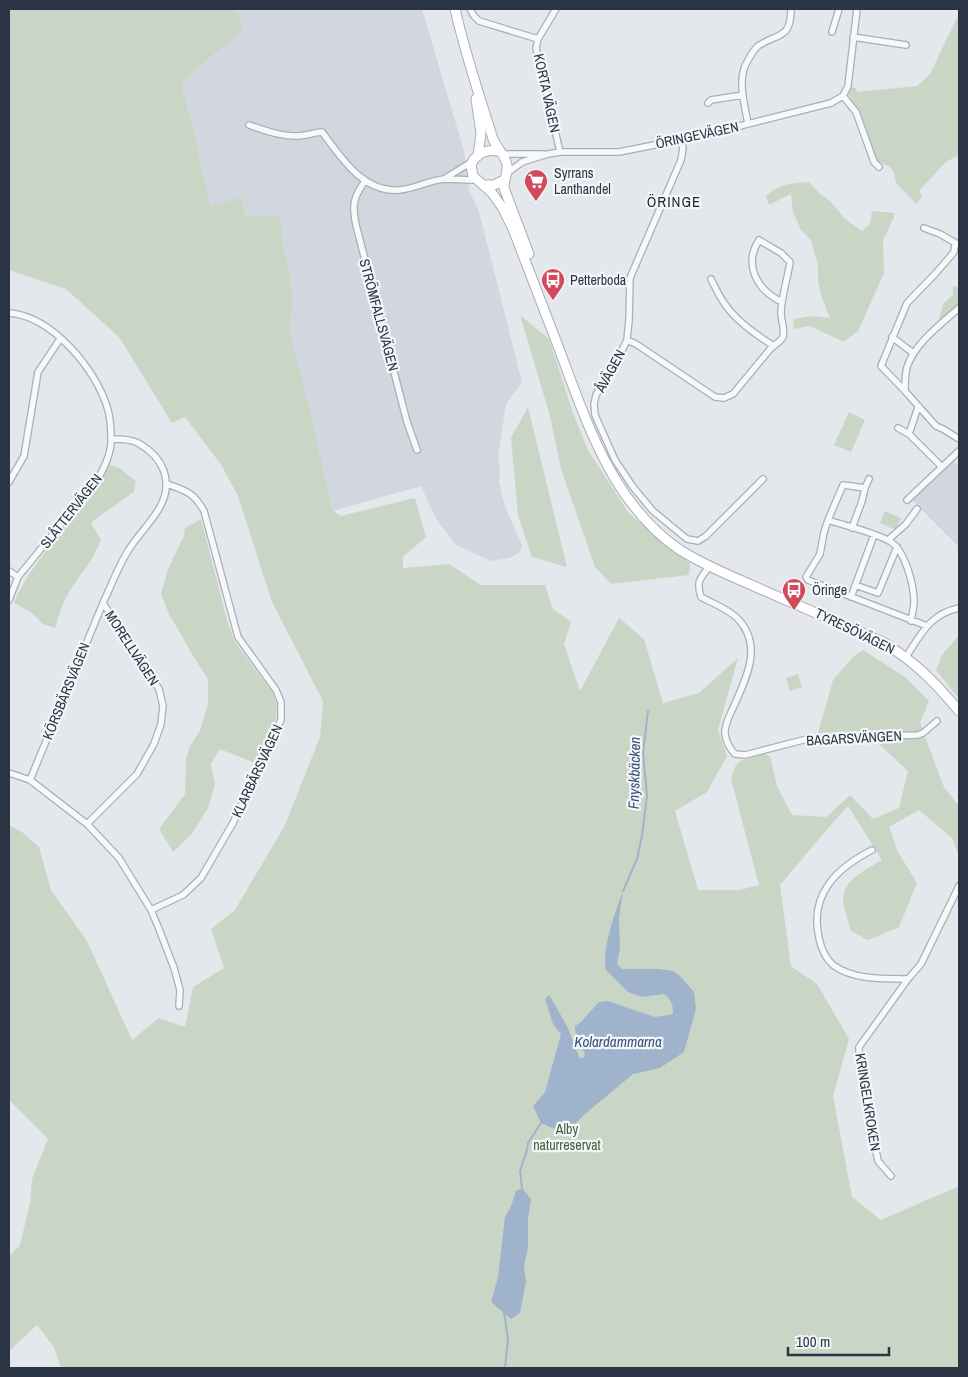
<svg xmlns="http://www.w3.org/2000/svg" width="968" height="1377" font-family="'Archivo Narrow',sans-serif">
	<style>
		.built { fill: #d2d6de }
		.green { fill: #c9d6c5 }
		.water { fill: #9fb4cc }
		.lines { fill: none; stroke-linecap: round; stroke-linejoin: round }
		.stream { stroke: #9fb4cc; stroke-width: 2 }
		.minor-casing { stroke: #a9aeb7; stroke-width: 8 }
		.secondary-casing { stroke: #a9aeb7; stroke-width: 11 }
		.minor { stroke: #f7f8fa; stroke-width: 5.5 }
		.secondary { stroke: #fff; stroke-width: 9 }
		.labels { text-anchor: middle; dominant-baseline: central; stroke-width: 4.5; stroke-linejoin: round; paint-order: stroke }
		.street-label { font-size: 14px; fill: #2b3445; stroke: #f4f6f9 }
		.poi-label { font-size: 14px; fill: #2b3445; stroke: #f4f6f9; text-anchor: start }
		.park-label { font-size: 14px; fill: #3f6138; stroke: #f4f6f9 }
		.neighbourhood-label { font-size: 15px; letter-spacing: 1px; fill: #1d2536; stroke: #f4f6f9 }
		.water-label { font-size: 15px; font-style: italic; fill: #34527a; stroke: #f4f6f9 }
	</style>
	<rect width="100%" height="100%" fill="#e4e7ec"/>
	<path class="built" d="M235,9h187l42,142 5,39 10,22 43,170 -16,22 -8,54 2,11 -1,12 5,23 18,41 -2,7 -10,6 -19,3 -35,-16 -20,-26 -15,-33 -88,25 -24,-105 -20,-76 4,-27 -4,-35 -6,-24 -3,-29 -35,1 -3,-19 -32,8 -17,-77 -12,-44 61,-62z
		M954,461l5,6v80l-47,-47z"/>
	<path class="green" d="M9,9h226l7,13v9l-44,36 -17,17 12,44 17,77 32,-8 3,19 35,-1 3,29 6,24 4,35 -4,27 20,76 24,105 8,5 74,-18 11,39 -23,20v11l46,-4 32,21h64l8,24 18,13 -7,22 16,47 39,-73 25,21 19,64 36,-10 39,-35 -20,72 9,26 -20,36 -32,19 23,79h42l19,-5 -28,-106 4,-12 5,-6 21,-8 9,3 7,30 15,29 34,2 24,-22 23,24 26,-11 9,-37 -43,-40 -47,2 15,-53 21,-24 9,-6 42,27 24,24 -9,22 24,64 15,19v50l-7,-18 -33,-28 -30,17 9,25 19,31 -18,44 -31,13 -17,-9c-2,-8 -9,-27 -8,-34 3,-19 24,-28 39,-37l-34,-54 -25,28 -43,51 11,81 26,18 32,55 -16,57 19,101 29,23 78,-34v182h-898l-7,-21 -17,-22 -28,26v-95l11,-11 10,-42 2,-24 16,-40 -39,-39v-275l13,7 17,15 12,43 36,51 45,99 27,-22 26,9 8,-40 31,-19 -13,-39 24,-19 50,-85 35,-88 3,-36 -51,-99 -34,-106 -16,-30 -37,-49 -13,6 -53,-86 -53,-48 -57,-19z
		M959,13v142l-13,7 -27,29 3,6 -6,7 -20,-21 -2,-10 -4,-6 -11,-5 -3,-4c-8,-22 -15,-45 -28,-64l2,-7 6,1 1,4 60,-6 13,-12z
		M809,182l11,12 11,8 14,17 17,12 8,-7 2,-13 22,2v4l-11,23 1,33 -26,58 -14,11 -34,-16 -17,3 1,-10 20,-3 16,2 -9,-22 -3,-16v-15l-7,-25 -10,-10 -8,-18 -2,-18 -22,11 -3,-9c12,-12 27,-13 43,-14z
		M953,286l6,2v19l-16,15 -4,-4 5,-15 9,-8z
		M520,315l29,24 24,74 15,37 40,62 37,33 25,18 -1,12 -78,9 -16,-17 -34,-98 -11,-53z
		M528,407l39,160 -35,-10 -14,-42 -7,-77z
		M849,412l16,8 -14,32 -17,-7z
		M110,465l9,3 17,13 -2,11 -33,23 -10,8 10,17c-8,22 -20,32 -31,51 -7,11 -11,24 -15,37l-12,-4 -12,-12 -17,-9c22,-52 69,-88 96,-138z
		M885,511l16,7 -5,12 -16,-7z
		M201,519l27,105 7,18 37,50 5,12 -1,14 -19,46 -37,-15 -9,15 4,20 -7,24 -17,27 -18,17 -14,-23 26,-35 1,-35 4,-13 10,-15 8,-27v-25l-13,-20 -26,-45 -8,-20 7,-25 16,-33 1,-8z
		M959,635v64l-23,-29 6,-15z
		M798,674l4,13 -12,4 -4,-13z"/>
	<path class="water" d="M623,891l-4,27 1,30 -3,16 5,5h37l14,2 7,5 14,16 2,17 -12,43 -24,16 -27,6 -48,40 -20,20 -24,-11 -8,-17 12,-14 16,-58 -8,-10 -8,-25 4,-4 2,3 17,30 11,29 4,1 2,-3 -10,-25v-4l5,-3 19,-21 9,-1 47,16 18,-3c0,-9 -1,-14 -9,-20l-22,3 -14,-5 -22,-22c-5,-19 10,-61 17,-79z
		M522,1188l9,11 -3,20v28l-4,19 2,16 -6,31 -9,6 -20,-17 7,-25 7,-60 6,-11 5,-15z"/>
	<g class="lines">
		<path class="stream" d="M623,891l14,-32 5,-23 5,-40 -4,-43 5,-42
			M522,1188l-2,-17 7,-21 1,-7 13,-20
			M504,1312l4,27 -3,29"/>
		<g class="minor-casing">
			<path id="minor" d="M470,9l4,7 5,5 59,18
				M556,9l-18,30 -2,9 24,104
				M832,32l7,-23
				M853,37l53,8
				M843,96l13,16 18,50 5,5
				M708,103l3,-3 32,-5
				M748,124c-3,-18 -10,-40 -3,-58 3,-6 8,-16 13,-20 19,-13 33,-6 33,-37
				M249,125c17,6 39,14 57,10 6,-1 10,-3 16,-3 19,25 41,61 77,58 16,-1 30,-10 46,-11 10,0 21,1 31,1
				M680,140l3,8 -2,12 -51,118 -1,42 -2,20 -13,27 -18,28 -2,9 1,11 20,45 18,27 20,24 34,28 11,2 8,-5 57,-57
				M503,154h40
				M506,174l16,-12 26,-8 12,-2h59l81,-16 131,-33 12,-7 5,-10 9,-77
				M444,179l29,-18
				M365,181c-12,17 -13,24 -9,44l51,197 10,28
				M924,228l16,6 19,11
				M711,279c4,8 8,17 13,24 12,18 32,32 50,43
				M959,308c-18,16 -44,35 -52,59 -2,8 -2,16 -2,24l31,35 7,3 16,10
				M9,313c43,3 88,57 99,97 2,8 3,18 3,27 1,15 -6,30 -14,43l-79,97 -9,23
				M892,337l21,16
				M627,340l9,4 79,53 9,1 9,-4 38,-46c4,-3 10,-7 12,-11 2,-8 -2,-17 -2,-24 0,-15 7,-36 9,-51l-9,-9 -22,-13c-16,25 -2,50 23,62
				M905,391l-24,-25 26,-63 29,-30 18,-21 1,-9
				M898,428l11,6 33,33
				M909,434l9,-27
				M9,482l15,-26 14,-84 22,-33
				M865,488l4,-9
				M907,500l52,-49
				M828,520l15,-35 22,3 -3,13 -10,27
				M888,540l18,-16 11,-15
				M709,567c-9,12 -13,14 -8,30 11,6 27,12 36,21 27,27 9,61 -4,90 -3,7 -9,17 -8,26 1,7 5,15 10,20l10,1 62,-16 111,-4 5,-2 14,-12
				M9,571l9,6
				M855,585l23,8 19,-46
				M851,597l23,-62
				M911,621c1,-7 3,-13 3,-19 0,-17 -9,-51 -23,-60 -16,-10 -45,-16 -63,-22l-4,12 -4,22 -14,23 2,3 119,46
				M906,657c15,-23 24,-43 53,-49
				M9,773l21,7 57,44 32,34 32,52 8,19 15,39 6,22 -1,16
				M30,780l73,-177
				M87,824l50,-50 17,-30 7,-20 2,-18 -4,-17 -56,-86c8,-17 15,-36 25,-52 9,-15 23,-28 32,-44 14,-26 3,-50 -22,-64 -7,-4 -19,-4 -26,-4
				M872,850c-35,18 -63,44 -53,88 2,10 6,20 14,27 20,15 51,14 75,14
				M151,910l32,-15 18,-17 32,-55 48,-103v-18l-5,-12 -38,-53 -34,-126c-10,-18 -17,-20 -37,-27
				M891,1176l-13,-15 -19,-98v-16l49,-68 13,-15 38,-78"/>
		</g>
		<g class="secondary-casing">
			<path id="secondary" d="M455,9c10,44 24,86 38,130 4,10 13,17 14,26 1,8 -3,14 -3,23l25,66
				M476,99l5,34 -3,23
				M498,151c-12,-2 -22,2 -27,14l2,11 19,17 10,14 11,22c15,39 30,78 45,117 28,74 53,157 122,204 27,17 56,28 85,41 39,17 79,34 118,51 33,21 51,39 76,69
				M483,185h11l10,-5"/>
		</g>
		<use href="#minor" class="minor"/>
		<use href="#secondary" class="secondary"/>
	</g>
	<defs>
		<g id="supermarket-pin" transform="scale(1.25)"><path d="M0 17L-7.5 6A9.5 9.5 0 1 1 7.5 6Z" fill="#d1495b" stroke="#f4f6f9"/><path d="M-6-5.5h2.5l.6 2H6L4.5 2H-2.5L-4.4-4H-6ZM-1.5 3.2a1.3 1.3 0 1 0 .1 0ZM3 3.2a1.3 1.3 0 1 0 .1 0Z" fill="#fff"/></g>
		<g id="bus-pin" transform="scale(1.25)"><path d="M0 17L-7.5 6A9.5 9.5 0 1 1 7.5 6Z" fill="#d1495b" stroke="#f4f6f9"/><path d="M-5-6H5V4H4V6H2V4H-2V6H-4V4H-5ZM-3.5-4V0h7V-4ZM-3.5 1.2v1.5H-2V1.2ZM2 1.2v1.5H3.5V1.2Z" fill="#fff"/></g>
	</defs>
	<g fill-rule="evenodd">
		<use href="#supermarket-pin" x="536" y="181"/>
		<use href="#bus-pin" x="553" y="280"/>
		<use href="#bus-pin" x="794" y="590"/>
	</g>
	<g class="labels">
		<g class="street-label">
			<text transform="translate(547 93) rotate(78)">KORTA VÄGEN</text>
			<text transform="translate(697 135) rotate(-12)">ÖRINGEVÄGEN</text>
			<text transform="translate(379 315) rotate(75)">STRÖMFALLSVÄGEN</text>
			<text transform="translate(610 371) rotate(-61)">ÅVÄGEN</text>
			<text transform="translate(71 511) rotate(-52)">SLÅTTERVÄGEN</text>
			<text transform="translate(855 631) rotate(26)">TYRESÖVÄGEN</text>
			<text transform="translate(132 648) rotate(57)">MORELLVÄGEN</text>
			<text transform="translate(66 691) rotate(-68)">KÖRSBÄRSVÄGEN</text>
			<text transform="translate(854 738) rotate(-3)">BAGARSVÄNGEN</text>
			<text transform="translate(257 771) rotate(-65)">KLARBÄRSVÄGEN</text>
			<text transform="translate(868 1102) rotate(81)">KRINGELKROKEN</text>
		</g>
		<g class="poi-label">
			<text x="554" y="173">Syrrans<tspan x="554" dy="16">Lanthandel</tspan></text>
			<text x="570" y="280">Petterboda</text>
			<text x="812" y="590">Öringe</text>
		</g>
		<g class="park-label">
			<text x="567" y="1129">Alby<tspan x="567" dy="16">naturreservat</tspan></text>
		</g>
		<g class="neighbourhood-label">
			<text x="674" y="201">ÖRINGE</text>
		</g>
		<g class="water-label">
			<text transform="translate(634 773) rotate(-89)">Fnyskbäcken</text>
			<text x="618" y="1041">Kolardammarna</text>
		</g>
	</g>
	<rect width="968" height="1377" fill="none" stroke="#2b3445" stroke-width="20"/>
	<path d="M788 1347v8h101v-8" fill="none" stroke="#2b3445" stroke-width="2.5"/>
	<text x="796" y="1347" font-size="15" fill="#2b3445" stroke="#f4f6f9" stroke-width="4" paint-order="stroke">100 m</text>
</svg>
